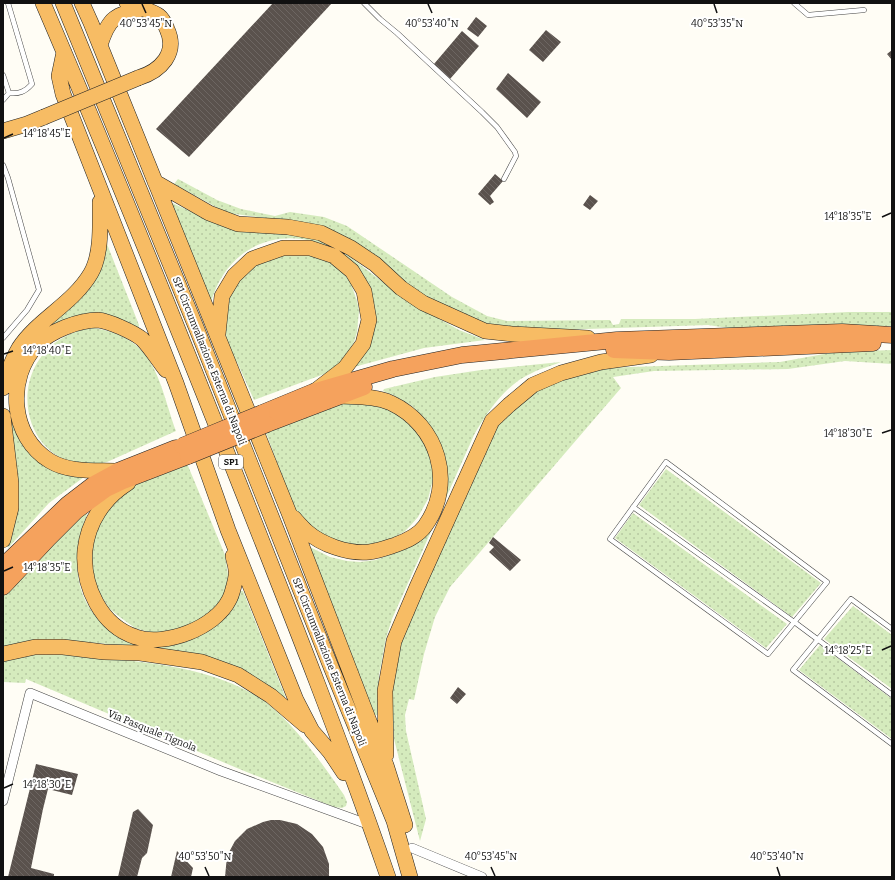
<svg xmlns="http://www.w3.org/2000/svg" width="895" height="880" font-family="Bitter,serif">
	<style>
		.grass { fill: url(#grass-dots) }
		.building { fill: url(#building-back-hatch) }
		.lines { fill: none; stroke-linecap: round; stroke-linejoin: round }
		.service-casing { stroke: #444; stroke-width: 5.5 }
		.minor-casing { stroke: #444; stroke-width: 10 }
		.trunk-casing { stroke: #222; stroke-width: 16 }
		.motorway-casing { stroke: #222; stroke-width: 17 }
		.service { stroke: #fff; stroke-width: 4.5 }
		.minor { stroke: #fff; stroke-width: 9 }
		.trunk { stroke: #f7bc64; stroke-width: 15 }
		.motorway { stroke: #f5a25d; stroke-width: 16 }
		.trunk-bridge-casing { stroke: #222; stroke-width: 16; stroke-linecap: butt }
		.motorway-bridge-casing { stroke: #222; stroke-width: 17; stroke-linecap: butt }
		.trunk-bridge { stroke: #f7bc64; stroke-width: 15 }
		.motorway-bridge { stroke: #f5a25d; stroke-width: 16 }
		.ticks { fill: none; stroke: #111; stroke-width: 1.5 }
		.labels { text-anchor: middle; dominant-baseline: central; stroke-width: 4; stroke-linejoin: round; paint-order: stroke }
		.shield { fill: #fff; stroke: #585858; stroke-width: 1 }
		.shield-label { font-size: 9px; font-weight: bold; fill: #111 }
		.street-label { font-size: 10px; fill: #111; stroke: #fff }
		.ticks-label { font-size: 10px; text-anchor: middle; fill: #111; stroke: #fff; stroke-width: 4; stroke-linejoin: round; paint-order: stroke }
	</style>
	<defs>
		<pattern id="grass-dots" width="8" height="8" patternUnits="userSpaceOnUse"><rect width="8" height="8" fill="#d5ebbd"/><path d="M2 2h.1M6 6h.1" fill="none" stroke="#b6c8a1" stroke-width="1.8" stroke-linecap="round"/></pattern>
		<pattern id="building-back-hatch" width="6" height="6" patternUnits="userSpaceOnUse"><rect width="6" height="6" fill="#5a524d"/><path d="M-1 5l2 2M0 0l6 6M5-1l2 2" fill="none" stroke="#6d6662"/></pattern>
	</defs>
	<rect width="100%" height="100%" fill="#fffdf5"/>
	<path class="grass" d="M178,179l39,21 24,9 34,7 15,-4 34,5 23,9 105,71 35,19 20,5 103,-1 3,5 6,-1 2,-5h74l154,-7h43v14l-150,4 -34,-5 -182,6 -36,-4 -60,-26 -71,-51 -86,-31 -46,-6 -53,-29z
		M170,202l46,21 94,14 17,6 23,14 47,36 30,19 32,18 26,10 -61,8 -70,19 17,-57c-10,-15 -19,-29 -29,-43 -3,-6 -7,-14 -11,-18 -6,-5 -22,-9 -29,-10 -44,-6 -79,21 -91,63z
		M107,244l32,81 -1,6 -9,-6 -87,6z
		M279,250l49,9 15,14 7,8 7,20 2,10 -2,21 -3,10 -11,18 -16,13 -73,27 -17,-38 -3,-1 -7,-21 -3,-15 4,-29 17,-27z
		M94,328c62,10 64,52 82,103l-69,31c-79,18 -107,-83 -48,-122 12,-7 21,-11 35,-12z
		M892,350v14l-47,-3 -57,8 -134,2 -41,6 8,11 -171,199 -15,30 -11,37 -10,46 -5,-1 -4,16 1,16 20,88 -6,22 -26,-102 -3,-41 13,-72 93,-203 38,-35 67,-20 178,-6 55,-10z
		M561,362c-10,4 -20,6 -29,11 -27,12 -44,38 -58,62l-82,184 -6,19 -7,37 -2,40h-5c-21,-56 -40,-112 -62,-168l20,10 17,4 13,1 16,-2 19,-7 43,-45 -10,-85 -16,-17 -19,-11 -10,-4 1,-2 51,-12 46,-7z
		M346,399l41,5 38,34 8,30v11l-5,20 -10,18 -7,8 -7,7 -19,10 -23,4 -22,-1 -22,-10 -23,-24 -30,-81z
		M9,419h3l4,11 68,47 -35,26 -41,45z
		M186,461l39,94 3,20 -1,15 -8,13 -13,15 -14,9 -36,7 -21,-6 -18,-13 -8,-7 -12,-19 -8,-33 7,-34 30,-35z
		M666,469l155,114 -29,34 -153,-112z
		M84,513l3,1c-13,35 -17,77 13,107 7,7 30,17 40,23l91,-34 10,-19h2l42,105v3l-23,-14 -124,-37 -39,-5 -43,-2 -53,7v-53l59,-64z
		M633,513l154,111 -21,24 -151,-110z
		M853,606l39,29v54l-68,-50z
		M820,645l72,54v40l-93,-69z
		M42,652c31,1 61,5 91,9 42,5 83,12 120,33 5,3 11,6 15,10 31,26 53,58 76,91l3,7 -1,4 -4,2 -8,-1 -97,-39 -211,-89 -1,4 -22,-1v-23z"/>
	<path class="building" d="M273,3h59l-143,154 -33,-28z
		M476,17l11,9 -9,11 -11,-8z
		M546,30l15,12 -18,20 -14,-12z
		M462,31l17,15 -29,33 -16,-15z
		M892,50v10l-5,-6z
		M508,73l33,29 -14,16 -31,-29z
		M495,174l8,7 -13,15 4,6 -4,3 -12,-11z
		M590,195l8,6 -8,9 -7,-5z
		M493,537l28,23 -11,11 -21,-19 5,-5 -5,-4z
		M458,687l8,7 -9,10 -7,-6z
		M36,764l42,10 -6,21 -24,-6 -5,20 -12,59 23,6v3h-46z
		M138,809l15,16 -6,28 -5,5 -5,19h-19l15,-65z
		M271,820h9l17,4 15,10 11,13 6,17v13h-104l2,-21 8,-15 12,-12 16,-7z
		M177,851l16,17 -2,9h-20z"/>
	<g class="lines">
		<g class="service-casing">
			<path id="service" d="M364,3l16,16 17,14 85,79 15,15 18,25 1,4 -12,23
				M794,3l14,12 56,-5
				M3,75l6,18c10,1 16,-1 23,-9l-24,-81
				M3,100l6,-7
				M3,165l5,13 31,112 -12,20 -24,28
				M666,462l161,120 -59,72 -158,-115z
				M633,507l164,117 95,71
				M892,629l-41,-30 -58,71 99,74"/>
		</g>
		<g class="minor-casing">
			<path id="minor" d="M3,801l27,-108 191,78 149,54
				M412,848l70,29"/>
		</g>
		<g class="trunk-casing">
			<path id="trunk" d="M43,3c69,160 134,323 198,485 51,129 102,258 147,389
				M63,3l133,324 135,340 63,154 16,56
				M82,3l9,20 198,490 97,252 19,60
				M127,3c8,3 26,8 32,13 4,3 6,8 8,13 11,24 -6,42 -29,49
				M100,45c9,-28 15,-30 42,-36
				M64,52l-5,24 4,18 113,289 52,147 68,170 16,31 18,21 14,21
				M3,131l24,-7 17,-7
				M155,182l54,31 29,11 50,3 33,6 30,15 24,16 26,24 22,15 62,28 27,3 76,4
				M218,334l4,-38 12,-20 18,-17 31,-11h27l24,8 18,15 12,20 5,29 -6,24 -18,24 -30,23
				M3,388c4,-14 9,-28 16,-40 19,-29 54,-44 72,-75 11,-19 9,-50 9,-71
				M3,416l8,67v25l-8,32
				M118,471c-22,-1 -48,2 -68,-10 -40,-24 -44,-83 -13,-116 13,-14 42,-25 61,-25 11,1 35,12 44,19 8,8 17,22 24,31
				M128,483c-24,15 -40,39 -43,67 -3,36 16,76 51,87 29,10 79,-9 93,-37 3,-5 8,-24 7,-29 0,-5 -2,-10 -3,-15
				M294,518c4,5 8,9 12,13 16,14 42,23 63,21 9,-1 17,-4 26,-7 11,-4 23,-9 30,-19 31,-43 13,-101 -34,-123 -16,-7 -33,-6 -50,-7
				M3,654l32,-7h28l41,5 36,1 62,9 36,13 33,21 34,29
				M386,755l-1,-64 9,-50 23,-54 75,-166 17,-16 24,-20 28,-12 40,-11 50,-7"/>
		</g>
		<g class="motorway-casing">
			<path id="motorway" d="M614,350l55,2 204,-9
				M262,413l51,-21 24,-7 56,-16 69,-14 155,-15 225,-8 50,3
				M267,424l97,-37
				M3,566l65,-62 26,-20 24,-13 58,-23
				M3,587l46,-49 27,-27 30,-22 17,-8 65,-25"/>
		</g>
		<use href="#service" class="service"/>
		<use href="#minor" class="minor"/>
		<use href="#trunk" class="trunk"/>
		<use href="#motorway" class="motorway"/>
		<g class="trunk-bridge-casing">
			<path id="trunk-bridge" d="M44,117l94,-39"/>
		</g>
		<g class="motorway-bridge-casing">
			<path id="motorway-bridge" d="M182,446l80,-33
				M188,456l79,-32"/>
		</g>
		<use href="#trunk-bridge" class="trunk-bridge"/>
		<use href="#motorway-bridge" class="motorway-bridge"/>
	</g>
	<path class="ticks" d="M142,4l4,9M428,4l4,9M714,4l3,9M4,138l9,-4M882,217l9,-4M4,354l9,-3M882,433l9,-3M4,571l9,-4M882,650l9,-4M4,788l9,-4M205,867l4,9M491,867l4,9M777,867l3,9"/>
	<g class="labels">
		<rect class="shield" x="219" y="455" width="24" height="14" rx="3"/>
		<g class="shield-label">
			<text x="231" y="462">SP1</text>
		</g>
		<g class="street-label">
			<text transform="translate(209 361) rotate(68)">SP1 Circumvallazione Esterna di Napoli</text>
			<text transform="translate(329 662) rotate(68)">SP1 Circumvallazione Esterna di Napoli</text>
			<text transform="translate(152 731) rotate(22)">Via Pasquale Tignola</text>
		</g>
	</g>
	<g class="ticks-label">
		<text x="146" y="27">40°53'45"N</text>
		<text x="432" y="27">40°53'40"N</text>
		<text x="717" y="27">40°53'35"N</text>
		<text x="47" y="137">14°18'45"E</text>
		<text x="848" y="220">14°18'35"E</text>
		<text x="47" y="354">14°18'40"E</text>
		<text x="848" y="437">14°18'30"E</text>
		<text x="47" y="571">14°18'35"E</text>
		<text x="848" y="654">14°18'25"E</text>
		<text x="47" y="788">14°18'30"E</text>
		<text x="205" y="860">40°53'50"N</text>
		<text x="491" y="860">40°53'45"N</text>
		<text x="777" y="860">40°53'40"N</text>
	</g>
	<rect width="895" height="880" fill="none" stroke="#111111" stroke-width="8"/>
</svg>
